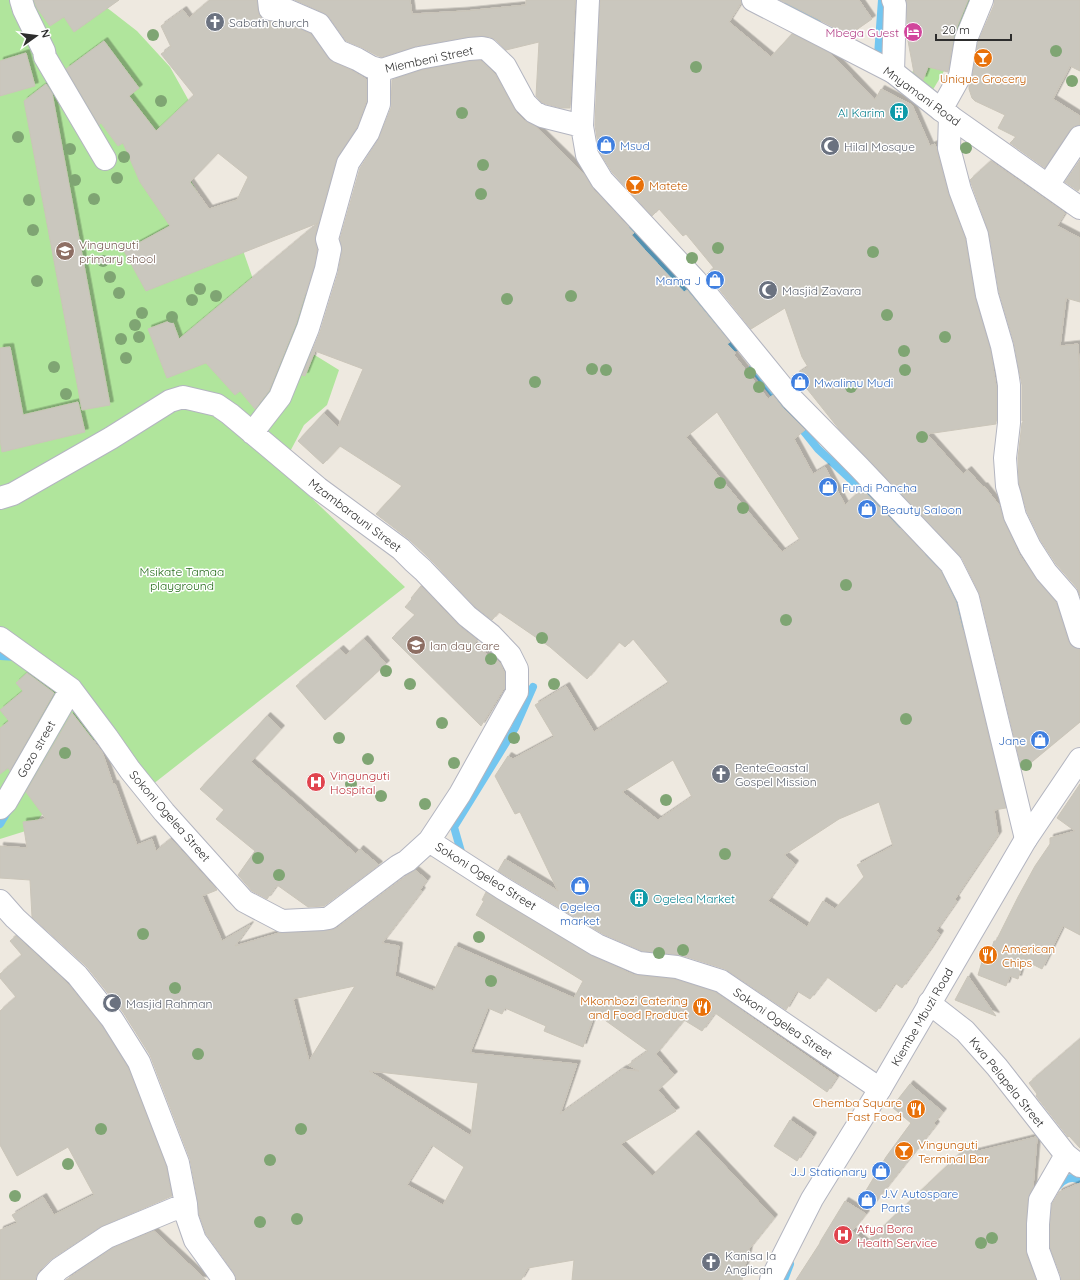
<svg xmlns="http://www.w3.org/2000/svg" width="1080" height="1280" font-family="Quicksand,sans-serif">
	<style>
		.green { fill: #b0e59c }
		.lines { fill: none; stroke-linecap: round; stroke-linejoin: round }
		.stream { stroke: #73c6f0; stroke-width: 8 }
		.building { fill: #cac7be; stroke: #cac5b9; fill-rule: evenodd; filter: url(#shadow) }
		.minor-casing { stroke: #b3b5c0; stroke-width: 24 }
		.tertiary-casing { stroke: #b3b5c0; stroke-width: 24 }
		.secondary-casing { stroke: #b3b5c0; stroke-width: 24 }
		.minor { stroke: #fff; stroke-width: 22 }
		.tertiary { stroke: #fff; stroke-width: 22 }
		.secondary { stroke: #fff; stroke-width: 22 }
		.tree { fill: #7fa573 }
		.labels { text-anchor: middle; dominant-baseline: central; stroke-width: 3; stroke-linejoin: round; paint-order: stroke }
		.worship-label { font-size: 12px; fill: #5b616d; stroke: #fff; text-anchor: start }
		.hotel-label { font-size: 12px; fill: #b23c85; stroke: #fff; text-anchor: end }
		.street-label { font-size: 12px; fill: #2d2d2d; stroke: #fff }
		.food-label { font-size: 12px; fill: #c56008; stroke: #fff; text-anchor: start }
		.culture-label { font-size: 12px; fill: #0d838f; stroke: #fff; text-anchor: end }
		.shop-label { font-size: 12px; fill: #366cbe; stroke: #fff; text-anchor: start }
		.education-label { font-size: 12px; fill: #785e54; stroke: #fff; text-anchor: start }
		.park-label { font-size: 12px; fill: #256d1a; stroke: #fff }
		.health-label { font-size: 12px; fill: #be3a42; stroke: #fff; text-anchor: start }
	</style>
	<defs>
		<filter id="shadow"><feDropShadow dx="3.5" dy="-3.5" stdDeviation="0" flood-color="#0004"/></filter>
	</defs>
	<rect width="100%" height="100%" fill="#eee9e0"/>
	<path class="green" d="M0,0h97l40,31 33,36 24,43 -12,55 39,69 18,5 15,43 55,13 -4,54 34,21 -12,35 -23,20 -21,40 -4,5 21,17 105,100 -257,201 -42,-66 -74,107 -32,10z
		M935,0h35l-16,39 -2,9 -8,23 -13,22 -24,-13 31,-47z"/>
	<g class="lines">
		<path class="stream" d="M787,6l26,11 8,11
			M871,56l7,-1 4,-55
			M633,229l16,20 33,35 4,7 50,56
			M753,368l65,81 81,75
			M929,556l22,27 13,43
			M0,656l17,1
			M0,824l9,-15
			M464,857l-2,-2 -8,-28 61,-99 18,-41
			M1057,1187c5,-7 14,-12 23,-7
			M784,1280l6,-16"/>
	</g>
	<path class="building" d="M34,0h85l-45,32 -10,-15 -14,9 -13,-18z
		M210,0h47l1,11 1,4 4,4 6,2 17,2 25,11 17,24 5,4 18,8 15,9v23l-9,25 -21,33 -21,76v6l2,8 -3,16 -18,58 -27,67 -14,18 -15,-18 -5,4 -29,-32 -39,15 -19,-49 24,-9 7,19 139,-116 -172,68 -22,-40 46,-25 -30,-44 -17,-39 -5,3 -17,-23 -2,2 -33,-56 38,-28 35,47 -10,8 27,35 38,-36 -33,-41 10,-7 -10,-21 22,-16 6,8zM218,153l30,24 -11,23 -28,9 -19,-27z
		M295,0h115l2,14 53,-3 61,-6v-5h49l-5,108h-9l-15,-4 -5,-2 -5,-6 3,-54 -33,8 -10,-10 -6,-3 -9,-1 -13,1 -51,9 -35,11 -6,-2 -13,-7 -17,-7 -17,-24 -5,-4z
		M600,0h141v3l-12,19 42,35 21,-23 38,19 45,47 6,-11 31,16 18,41 5,-2 13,50 17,44 10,60 15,51 6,37v38l-69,10 36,40 5,-4 15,17 1,-1 15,19 5,16 15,33 18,26 19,22 12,39 4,5 8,3v73l-58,48 -42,-175 -18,-37 -123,-129 -43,-54 12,-8 -6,-10 -17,-49 -34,21 -44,-55 7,-6 -28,-34 -3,2 -24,-27 -7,7 -40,-44 -13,-21 -4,-26z
		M780,0h79l13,19 -23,16z
		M906,0h62l-14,34 -6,38 -20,-5 -5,13 -9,-7 -6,-32z
		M994,0h86v71l-10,-5 -17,33 27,17v9l-6,1 -4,4 -25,38 -35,-25 6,-6 -18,-9 7,-13 -30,-14 -3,-3 -3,-9v-3l3,-8 6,-36 16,-37z
		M26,53l9,33 -35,10v-35z
		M471,61h10l14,13 21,38 9,9 10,5 49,48 9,15 41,44 -3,2 53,57 3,-2 43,52 -3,2 8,9 -1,2 34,44 5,-4 10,13 22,22 -11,9 19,35 12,-7 20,38 17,-16 79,82 15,31 50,206 -12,2 4,25 -43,64 2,2 -21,30 4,3 -11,17 -27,37 -7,-5 -19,29 -49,-35 -17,22 -13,-8 -11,19 -61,-41 -44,-14 -39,-4 -39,-17 -105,-63 7,-12 53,32 -38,-79 -5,2 -20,-38 13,-20 5,3 41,-22 -19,-32 31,-19 28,46 75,-49 -36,-44 -8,8 -6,-5 -32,37 -37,-32 -51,-35 -7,8 -17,-13 -43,-46 -22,-21 -34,-26 26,-28 -62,-40 -17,18 -25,-23 26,-28 14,14 25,-58 -48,-18 -10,25 -3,-1 18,-43 18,-59 4,-22 -2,-12 20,-71 18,-28 13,-32 1,-28 30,-10zM717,412l83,128 -18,12 -96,-115zM673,760l19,37 -34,23 -36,-28zM879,802l14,44 -36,19 7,12 -29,32 -12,-8 -16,26 -39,-26 27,-37 -11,-9 55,-36z
		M46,84l6,9 58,312 -28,5 -58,-309z
		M1080,160v28l-2,3 -13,-9z
		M991,161l74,52 -8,13 23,12v64l-14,-4 -6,48 18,-2 2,37v215l-3,-8 -21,-24 -15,-23 -14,-29 -8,-28 -1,-26 4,-35 2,-3 -2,1v-36l-3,-15 -5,-27 -15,-51 -10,-59 -19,-53z
		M10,347l13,68 55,-13 7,30 -83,20 -2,-12v-92z
		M421,586l37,39 19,15 -4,5 27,18 4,9v16l-23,38 -89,-88 23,-23 -10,-8 7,-8 -1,-1z
		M364,639l22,25 -61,56 -29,-34 44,-37 6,6z
		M27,673l27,20 -44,78 -2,-3 -8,6v-46l9,-7 -9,-11 23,-19 -7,-8z
		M72,713l30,39 11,32h2l22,61 15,-6 4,12 15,-12 46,51 -15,6 20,45 28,-16 -15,21 44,-13 52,-3 6,-2 68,-51 10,-7 12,10 -7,10 2,1 -40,52 17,3 -4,30 38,15 1,-3 1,1 20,-43 119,52 9,-17 -107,-66 8,-14 -2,-1 4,-8 106,64 42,19 40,4 41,13 122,85 -10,15 -112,-79 -13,18 -18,-11 -28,34 18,21 -16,15 18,21 -55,33 31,32 43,-42 79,84 -25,31 -7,31h-170l2,-20 -46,8 -7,12h-285l-2,-7 -28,-39 -7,-20 -1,-12 -8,-43 -40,-104 -27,-43 -36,-45 -55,-50 -2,-37 -30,-2v-32l27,2 -4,-26 23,-3 -20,-27zM355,986l-46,75 -16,-62zM488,1008l14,6 3,-6 41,18 -2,5 39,16 12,-34 53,38 -20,14 11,6 -16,-2 -63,45 17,-50 -107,-11zM369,1071l109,12 -7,53zM432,1145l32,22 -21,38 -36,-20z
		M267,716l14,13 -30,33 105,92 4,-5 19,16 -55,41 -16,1 -31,-22 -10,14 -15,-8 -14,-16 17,-24 -39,-32 8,-9 -24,-21z
		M1080,784v151l-17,-9 -21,43 -18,-9 -6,19 -8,-3 -4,10 -28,-11 7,-23 5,2 4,-13h2l22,-44 17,-31 15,-22v-6l25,-7 -18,-13z
		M16,936l52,48 34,42 26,42 38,98 6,30 -72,31 -50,33 -11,11 -3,5v4h-36v-50l17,-7 -5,-8 31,-18 11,18 40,-20 -26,-48 -51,29 -17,-31v-134l16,-14 -16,-19v-4l22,-19 -12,-14z
		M968,976l28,40 -41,-16z
		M1080,1039v109l-11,-12 -1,1 -32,-41 1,-2 -8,-11z
		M910,1084l33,28 -9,11 2,2 -64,81 -11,-7 25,-42 25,-34 -19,-16z
		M790,1120l23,16 -16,25 -23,-15z
		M1036,1137l1,1 -4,49 -5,12 -2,25v30l10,26h-240l24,-37v-1l25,-41 21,13 -14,17 14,12 103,-98 6,7z
		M1080,1183v97h-19v-4l-11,-28v-23l2,-21 7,-12z
		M154,1231l52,49h-140l47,-32z"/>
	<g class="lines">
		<g class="minor-casing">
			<path id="minor" d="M21,0l3,10 20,41 1,6 60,102
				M269,0l1,9 19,2 30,13 19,27 19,8 14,8 11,3 37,-12 50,-9 13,-1 5,1 18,17 20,37 9,9 8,4 40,10
				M588,0l-6,126 5,29 15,25 94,101 96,118 67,68 92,97 17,34 58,241
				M893,72l2,-67 -2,-5
				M941,110l19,-34 6,-37 16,-39
				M950,116l-1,32 11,42 17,45 10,60 15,51 5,26 2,13v38l-4,35 2,28 3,10 5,20 15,31 16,25 21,24 13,41
				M1048,185l32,-48
				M252,433l28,-36 28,-69 18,-59 4,-20 -3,-10 21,-76 20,-30 11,-29v-26l3,-8
				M0,498l13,-4 98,-56 59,-37 13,-4 34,8 13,9 88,74 83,61 12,12 10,9 44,46 24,19 19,20 7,14v23l-57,102 -31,47 -22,20 -9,5 -69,52 -6,1 -41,2 -38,-20 -80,-89 -34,-42 -23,-33 -36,-48 -71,-51
				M0,808l6,-6 65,-113
				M429,841l73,47 95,57 42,18 38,4 44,14 159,108
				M0,901l15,17 62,57 35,44 27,43 39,101 8,41 1,13 8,23 29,40
				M929,1003l36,28 32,36 69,88 14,11
				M48,1280l11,-11 48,-32 79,-33
				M1049,1280l-11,-30v-26l2,-24 26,-45"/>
		</g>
		<g class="tertiary-casing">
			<path id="tertiary" d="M753,0l140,72 48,38 139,98"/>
		</g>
		<g class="secondary-casing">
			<path id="secondary" d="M771,1280l41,-81 68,-110 146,-250 54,-80"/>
		</g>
		<use href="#minor" class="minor"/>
		<use href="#tertiary" class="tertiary"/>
		<use href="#secondary" class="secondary"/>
	</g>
	<g class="tree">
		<circle cx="153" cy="35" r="6"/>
		<circle cx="1056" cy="51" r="6"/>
		<circle cx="696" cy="67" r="6"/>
		<circle cx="1072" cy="81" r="6"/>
		<circle cx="161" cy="101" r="6"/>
		<circle cx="462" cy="113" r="6"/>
		<circle cx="18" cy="137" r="6"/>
		<circle cx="966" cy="148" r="6"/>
		<circle cx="70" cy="149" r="6"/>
		<circle cx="124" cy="157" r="6"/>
		<circle cx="483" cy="165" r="6"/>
		<circle cx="117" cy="178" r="6"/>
		<circle cx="75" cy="180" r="6"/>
		<circle cx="481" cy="194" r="6"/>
		<circle cx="94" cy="199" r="6"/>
		<circle cx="29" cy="200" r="6"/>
		<circle cx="33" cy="230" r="6"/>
		<circle cx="718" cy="248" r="6"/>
		<circle cx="873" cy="252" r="6"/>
		<circle cx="692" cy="258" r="6"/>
		<circle cx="103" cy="261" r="6"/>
		<circle cx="110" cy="277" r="6"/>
		<circle cx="37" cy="281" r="6"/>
		<circle cx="200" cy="289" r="6"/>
		<circle cx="119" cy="293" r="6"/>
		<circle cx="216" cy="296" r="6"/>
		<circle cx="571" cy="296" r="6"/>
		<circle cx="507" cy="299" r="6"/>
		<circle cx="192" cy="300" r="6"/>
		<circle cx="142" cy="313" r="6"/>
		<circle cx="887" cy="315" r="6"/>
		<circle cx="172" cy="317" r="6"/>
		<circle cx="135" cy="325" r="6"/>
		<circle cx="139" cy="337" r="6"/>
		<circle cx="945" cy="337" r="6"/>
		<circle cx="121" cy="339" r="6"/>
		<circle cx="904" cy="351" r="6"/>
		<circle cx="126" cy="358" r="6"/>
		<circle cx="54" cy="367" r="6"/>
		<circle cx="592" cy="369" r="6"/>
		<circle cx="606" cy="370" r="6"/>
		<circle cx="905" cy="370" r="6"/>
		<circle cx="750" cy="373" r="6"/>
		<circle cx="535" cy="382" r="6"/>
		<circle cx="759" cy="387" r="6"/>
		<circle cx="851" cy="387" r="6"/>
		<circle cx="66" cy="394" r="6"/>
		<circle cx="922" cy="437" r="6"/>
		<circle cx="720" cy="483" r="6"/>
		<circle cx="743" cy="508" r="6"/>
		<circle cx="846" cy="585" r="6"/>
		<circle cx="786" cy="620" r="6"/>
		<circle cx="542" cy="638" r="6"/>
		<circle cx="491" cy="659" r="6"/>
		<circle cx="386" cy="671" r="6"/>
		<circle cx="410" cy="684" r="6"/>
		<circle cx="554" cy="684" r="6"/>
		<circle cx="906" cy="719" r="6"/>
		<circle cx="442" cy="723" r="6"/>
		<circle cx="339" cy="738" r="6"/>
		<circle cx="514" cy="738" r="6"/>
		<circle cx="65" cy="753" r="6"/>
		<circle cx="368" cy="759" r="6"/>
		<circle cx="454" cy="763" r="6"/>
		<circle cx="1026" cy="765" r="6"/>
		<circle cx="351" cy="784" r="6"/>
		<circle cx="381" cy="796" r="6"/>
		<circle cx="666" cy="800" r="6"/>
		<circle cx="425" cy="804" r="6"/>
		<circle cx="725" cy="854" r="6"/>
		<circle cx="258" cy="858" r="6"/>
		<circle cx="279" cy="875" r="6"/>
		<circle cx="143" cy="934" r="6"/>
		<circle cx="479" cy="937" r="6"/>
		<circle cx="683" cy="950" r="6"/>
		<circle cx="659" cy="953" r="6"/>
		<circle cx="491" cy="981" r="6"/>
		<circle cx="175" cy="988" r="6"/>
		<circle cx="198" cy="1054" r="6"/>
		<circle cx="101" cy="1129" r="6"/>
		<circle cx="301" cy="1129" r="6"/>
		<circle cx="270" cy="1160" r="6"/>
		<circle cx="68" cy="1164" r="6"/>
		<circle cx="15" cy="1196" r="6"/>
		<circle cx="297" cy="1219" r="6"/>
		<circle cx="260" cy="1222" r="6"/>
		<circle cx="992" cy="1238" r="6"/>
		<circle cx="981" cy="1243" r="6"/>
	</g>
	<defs>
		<g id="church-disc" transform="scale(1)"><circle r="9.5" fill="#6b7280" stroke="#fff"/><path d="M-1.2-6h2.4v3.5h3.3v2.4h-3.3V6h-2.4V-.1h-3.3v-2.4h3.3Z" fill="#fff"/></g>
		<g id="hotel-disc" transform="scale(1)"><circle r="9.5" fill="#d1479c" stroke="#fff"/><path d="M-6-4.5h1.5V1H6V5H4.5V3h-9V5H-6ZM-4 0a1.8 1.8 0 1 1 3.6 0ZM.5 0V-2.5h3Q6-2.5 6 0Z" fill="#fff"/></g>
		<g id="bar-disc" transform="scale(1)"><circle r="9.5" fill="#e8710a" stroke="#fff"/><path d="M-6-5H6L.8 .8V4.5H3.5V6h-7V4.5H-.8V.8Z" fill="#fff"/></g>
		<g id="building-disc" transform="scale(1)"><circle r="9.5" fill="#0f9aa8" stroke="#fff"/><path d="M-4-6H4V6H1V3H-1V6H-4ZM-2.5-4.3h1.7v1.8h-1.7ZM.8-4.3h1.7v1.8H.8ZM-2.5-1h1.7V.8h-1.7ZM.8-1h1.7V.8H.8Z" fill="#fff"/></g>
		<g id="shop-disc" transform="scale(1)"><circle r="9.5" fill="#3f7fe0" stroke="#fff"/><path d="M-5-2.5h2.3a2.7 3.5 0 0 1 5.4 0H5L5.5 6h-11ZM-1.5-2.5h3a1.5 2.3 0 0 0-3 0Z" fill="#fff"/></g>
		<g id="mosque-disc" transform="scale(1)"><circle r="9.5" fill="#6b7280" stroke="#fff"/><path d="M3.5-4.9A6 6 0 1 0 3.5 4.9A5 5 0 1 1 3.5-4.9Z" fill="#fff"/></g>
		<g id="school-disc" transform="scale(1)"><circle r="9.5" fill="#8d6e63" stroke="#fff"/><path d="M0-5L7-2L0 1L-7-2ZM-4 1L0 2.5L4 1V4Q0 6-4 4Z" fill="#fff"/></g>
		<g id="hospital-disc" transform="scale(1)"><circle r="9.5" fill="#e0444e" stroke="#fff"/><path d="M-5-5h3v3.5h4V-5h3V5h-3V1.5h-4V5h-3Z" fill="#fff"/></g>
		<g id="restaurant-disc" transform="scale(1)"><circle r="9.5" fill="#e8710a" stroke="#fff"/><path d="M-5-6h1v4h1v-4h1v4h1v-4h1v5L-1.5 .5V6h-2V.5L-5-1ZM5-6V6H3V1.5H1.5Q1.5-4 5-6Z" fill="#fff"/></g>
	</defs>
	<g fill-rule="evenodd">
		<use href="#church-disc" x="215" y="22"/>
		<use href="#hotel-disc" x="913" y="32"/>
		<use href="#bar-disc" x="983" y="58"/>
		<use href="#building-disc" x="899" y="112"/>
		<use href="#shop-disc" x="606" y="145"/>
		<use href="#mosque-disc" x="830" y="146"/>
		<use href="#bar-disc" x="635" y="185"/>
		<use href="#school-disc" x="65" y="251"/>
		<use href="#shop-disc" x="715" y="280"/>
		<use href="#mosque-disc" x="768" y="290"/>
		<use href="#shop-disc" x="800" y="382"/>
		<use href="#shop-disc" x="828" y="487"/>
		<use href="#shop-disc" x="867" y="509"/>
		<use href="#school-disc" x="416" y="645"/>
		<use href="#shop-disc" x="1040" y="740"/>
		<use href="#church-disc" x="721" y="774"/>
		<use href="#hospital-disc" x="316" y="782"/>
		<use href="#shop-disc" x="580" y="886"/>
		<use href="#building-disc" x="639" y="898"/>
		<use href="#restaurant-disc" x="988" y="955"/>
		<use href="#mosque-disc" x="112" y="1003"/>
		<use href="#restaurant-disc" x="702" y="1007"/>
		<use href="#restaurant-disc" x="916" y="1109"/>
		<use href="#bar-disc" x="904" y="1151"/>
		<use href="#shop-disc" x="881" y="1171"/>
		<use href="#shop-disc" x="867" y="1200"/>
		<use href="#hospital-disc" x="843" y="1235"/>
		<use href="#church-disc" x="711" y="1262"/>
	</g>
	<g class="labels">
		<g class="worship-label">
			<text x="229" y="22">Sabath church</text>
			<text x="844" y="146">Hilal Mosque</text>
			<text x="782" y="290">Masjid Zavara</text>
			<text x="735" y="767">PenteCoastal<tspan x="735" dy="14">Gospel Mission</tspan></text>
			<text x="126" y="1003">Masjid Rahman</text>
			<text x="725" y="1255">Kanisa la<tspan x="725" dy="14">Anglican</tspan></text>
		</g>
		<g class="hotel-label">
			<text x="899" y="32">Mbega Guest</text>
		</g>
		<g class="street-label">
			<text transform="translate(429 59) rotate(-12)">Miembeni Street</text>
			<text transform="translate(922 96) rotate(36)">Mnyamani Road</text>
			<text transform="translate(355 515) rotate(37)">Mzambarauni Street</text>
			<text transform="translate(36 749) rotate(-60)">Gozo street</text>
			<text transform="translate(170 816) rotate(49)">Sokoni Ogelea Street</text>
			<text transform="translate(486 876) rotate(32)">Sokoni Ogelea Street</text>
			<text transform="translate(922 1017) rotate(-60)">Kiembe Mbuzi Road</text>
			<text transform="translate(783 1023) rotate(34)">Sokoni Ogelea Street</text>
			<text transform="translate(1007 1082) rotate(51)">Kwa Pelapela Street</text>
		</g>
		<g class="food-label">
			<text x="983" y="78" text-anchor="middle">Unique Grocery</text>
			<text x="649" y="185">Matete</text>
			<text x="1002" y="948">American<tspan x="1002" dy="14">Chips</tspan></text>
			<text x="688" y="1000" text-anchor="end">Mkombozi Catering<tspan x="688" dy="14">and Food Product</tspan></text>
			<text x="902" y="1102" text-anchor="end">Chemba Square<tspan x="902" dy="14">Fast Food</tspan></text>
			<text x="918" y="1144">Vingunguti<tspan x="918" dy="14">Terminal Bar</tspan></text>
		</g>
		<g class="culture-label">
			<text x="885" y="112">Al Karim</text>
			<text x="653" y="898" text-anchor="start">Ogelea Market</text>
		</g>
		<g class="shop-label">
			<text x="620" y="145">Msud</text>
			<text x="701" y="280" text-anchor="end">Mama J</text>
			<text x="814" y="382">Mwalimu Mudi</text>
			<text x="842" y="487">Fundi Pancha</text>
			<text x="881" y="509">Beauty Saloon</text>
			<text x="1026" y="740" text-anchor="end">Jane</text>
			<text x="580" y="906" text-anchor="middle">Ogelea<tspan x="580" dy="14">market</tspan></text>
			<text x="867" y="1171" text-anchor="end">J.J Stationary</text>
			<text x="881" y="1193">J.V Autospare<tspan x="881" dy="14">Parts</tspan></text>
		</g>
		<g class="education-label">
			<text x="79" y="244">Vingunguti<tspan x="79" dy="14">primary shool</tspan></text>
			<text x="430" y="645">Ian day care</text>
		</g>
		<g class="park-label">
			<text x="182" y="571">Msikate Tamaa<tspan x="182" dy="14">playground</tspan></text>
		</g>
		<g class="health-label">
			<text x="330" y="775">Vingunguti<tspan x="330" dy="14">Hospital</tspan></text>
			<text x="857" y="1228">Afya Bora<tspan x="857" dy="14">Health Service</tspan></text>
		</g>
	</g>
	<g transform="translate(36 36) rotate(76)" stroke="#ffffff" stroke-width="3" paint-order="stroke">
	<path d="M0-3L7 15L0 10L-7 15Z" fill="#2d2d2d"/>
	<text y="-6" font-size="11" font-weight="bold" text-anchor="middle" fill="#2d2d2d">N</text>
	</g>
	<path d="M936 34v6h75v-6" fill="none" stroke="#2d2d2d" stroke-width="2"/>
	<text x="942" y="34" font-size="12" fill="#2d2d2d" stroke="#ffffff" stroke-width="3" paint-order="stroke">20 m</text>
</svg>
